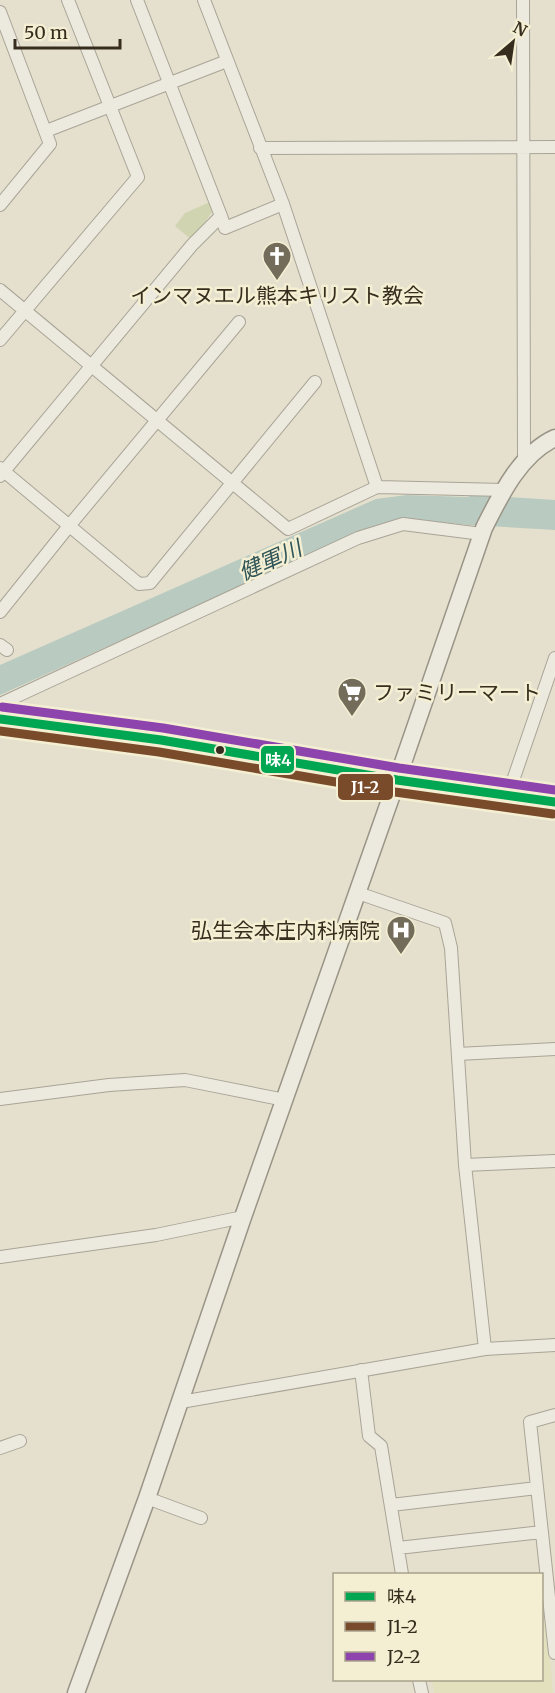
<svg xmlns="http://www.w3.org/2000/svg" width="555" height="1693" font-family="Merriweather,'Noto Sans JP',serif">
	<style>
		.farmland { fill: #e3e0be }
		.green { fill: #d0d4b0 }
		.water { fill: #b9cac0 }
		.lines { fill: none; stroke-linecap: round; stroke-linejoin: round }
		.street-casing { stroke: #a9a496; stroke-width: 14 }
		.secondary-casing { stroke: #999486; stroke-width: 19 }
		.street { stroke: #ece9df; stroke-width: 12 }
		.secondary { stroke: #ece9df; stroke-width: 16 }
		.bus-1-casing { stroke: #f4efd3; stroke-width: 14 }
		.bus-2-casing { stroke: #f4efd3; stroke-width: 14 }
		.bus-3-casing { stroke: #f4efd3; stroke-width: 14 }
		.bus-1 { stroke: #00a651; stroke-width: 9 }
		.bus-2 { stroke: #7a4b2a; stroke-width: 9 }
		.bus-3 { stroke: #8e44ad; stroke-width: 9 }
		.bus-dot { fill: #372d1e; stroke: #f4efd3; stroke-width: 2 }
		.labels { text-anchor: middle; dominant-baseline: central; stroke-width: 5; stroke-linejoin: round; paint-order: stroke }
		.poi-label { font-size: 21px; fill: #372d1e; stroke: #f4efd3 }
		.water-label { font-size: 22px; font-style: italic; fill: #2e5457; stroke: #f4efd3 }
		.line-badge { stroke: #f4efd3; stroke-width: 2 }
		.badge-label { font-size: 16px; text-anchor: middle; font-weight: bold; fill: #fff }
	</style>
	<rect width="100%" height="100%" fill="#e4e0cd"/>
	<path class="farmland" d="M542,1575l11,118h-119l-2,-13h110z"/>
	<path class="green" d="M210,202l2,10 -20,28 -17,-14 10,-13z"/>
	<path class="water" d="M407,495l60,2 7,-2 81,5v30l-85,-5 -64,-6 -37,9 -369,167v-30l376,-166z"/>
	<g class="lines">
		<g class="street-casing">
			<path id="street" d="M204,0l79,204 94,283
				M523,0l1,463
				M0,12l50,132 -50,61
				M46,131l181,-70
				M260,148l295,-1
				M221,216l4,12 58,-24
				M0,290l288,239 89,-42 127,3
				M0,340l138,-163 -70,-177
				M0,468l139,116 11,-1 165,-201
				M0,476l192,-231 29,-29 -84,-216
				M0,612l69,-86 170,-204
				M0,645l7,5
				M0,704l358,-166 45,-14 79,10
				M508,795l47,-137
				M358,893l87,30 6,25 14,217 20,184
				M458,1054l97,-5
				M0,1099l109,-14 76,-5 100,20
				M465,1165l90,-4
				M0,1257l156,-22 87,-18
				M361,1370l8,66 12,10 21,128
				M181,1402l304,-53 70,-4
				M555,1415l-25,7 25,231
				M0,1448l20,-7
				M147,1498l54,20
				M391,1505l146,-17
				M398,1548l144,-16
				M419,1680l3,13"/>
		</g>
		<g class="secondary-casing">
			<path id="secondary" d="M0,719l161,21 236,40 158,22
				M76,1693l71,-195 96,-281 154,-437 87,-252c16,-32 36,-74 71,-90"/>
		</g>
		<use href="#street" class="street"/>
		<use href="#secondary" class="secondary"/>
		<g class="bus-1-casing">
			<path id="bus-1" d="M0,719l161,21 236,40 158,22"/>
		</g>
		<g class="bus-2-casing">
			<path id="bus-2" d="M0,731l159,21 236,40 158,22"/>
		</g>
		<g class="bus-3-casing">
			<path id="bus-3" d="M2,707l161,21 236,40 156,22"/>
		</g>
		<use href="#bus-1" class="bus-1"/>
		<use href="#bus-2" class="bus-2"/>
		<use href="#bus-3" class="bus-3"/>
	</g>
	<defs>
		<g id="church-pin" transform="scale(1.5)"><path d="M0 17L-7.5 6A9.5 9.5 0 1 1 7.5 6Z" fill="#746c5b" stroke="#f4efd3"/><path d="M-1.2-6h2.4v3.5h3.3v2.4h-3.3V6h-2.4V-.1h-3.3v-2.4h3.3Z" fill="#fff"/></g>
		<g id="supermarket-pin" transform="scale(1.5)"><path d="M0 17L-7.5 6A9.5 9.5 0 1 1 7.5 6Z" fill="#746c5b" stroke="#f4efd3"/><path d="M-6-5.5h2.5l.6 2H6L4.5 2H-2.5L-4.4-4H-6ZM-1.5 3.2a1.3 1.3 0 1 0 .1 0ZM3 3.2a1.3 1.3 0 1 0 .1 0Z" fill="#fff"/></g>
		<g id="hospital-pin" transform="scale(1.5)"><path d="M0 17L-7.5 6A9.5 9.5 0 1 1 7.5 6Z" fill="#746c5b" stroke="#f4efd3"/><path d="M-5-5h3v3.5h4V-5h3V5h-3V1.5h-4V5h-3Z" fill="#fff"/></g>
	</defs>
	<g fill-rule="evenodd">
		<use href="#church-pin" x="277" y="256"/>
		<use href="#supermarket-pin" x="352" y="692"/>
		<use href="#hospital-pin" x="401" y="930"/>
	</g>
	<circle class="bus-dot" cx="220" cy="750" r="5"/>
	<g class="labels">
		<g class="poi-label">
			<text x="277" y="295">インマヌエル熊本キリスト教会</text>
			<text x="373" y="692" text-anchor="start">ファミリーマート</text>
			<text x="380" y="930" text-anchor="end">弘生会本庄内科病院</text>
		</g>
		<g class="water-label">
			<text transform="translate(270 560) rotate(-24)">健軍川</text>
		</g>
	</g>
	<g class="line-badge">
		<rect x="260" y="745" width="35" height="29" rx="6" fill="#00a651"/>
		<rect x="337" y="773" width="57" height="28" rx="6" fill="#7a4b2a"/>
	</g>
	<g class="badge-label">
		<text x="278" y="766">味4</text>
		<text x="365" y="793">J1-2</text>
	</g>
	<rect x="333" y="1573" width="210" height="108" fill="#f4efd3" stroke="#a8a18b" stroke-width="1.5"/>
	<rect x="345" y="1592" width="30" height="9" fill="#00a651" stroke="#a8a18b" stroke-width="1.5"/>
	<text x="387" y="1603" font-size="18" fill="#372d1e">味4</text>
	<rect x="345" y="1622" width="30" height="9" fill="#7a4b2a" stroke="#a8a18b" stroke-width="1.5"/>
	<text x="387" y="1633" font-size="18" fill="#372d1e">J1-2</text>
	<rect x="345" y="1652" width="30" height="9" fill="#8e44ad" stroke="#a8a18b" stroke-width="1.5"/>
	<text x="387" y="1663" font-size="18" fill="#372d1e">J2-2</text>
	<g transform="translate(513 42) rotate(29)" stroke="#f4efd3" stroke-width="4.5" paint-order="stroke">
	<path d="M0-4.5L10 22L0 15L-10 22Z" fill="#372d1e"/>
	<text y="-9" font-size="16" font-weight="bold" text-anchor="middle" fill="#372d1e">N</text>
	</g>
	<path d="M15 39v9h105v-9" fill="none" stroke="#372d1e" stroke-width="3"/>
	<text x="24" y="39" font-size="18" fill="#372d1e" stroke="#f4efd3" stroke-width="4.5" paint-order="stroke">50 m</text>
</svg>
